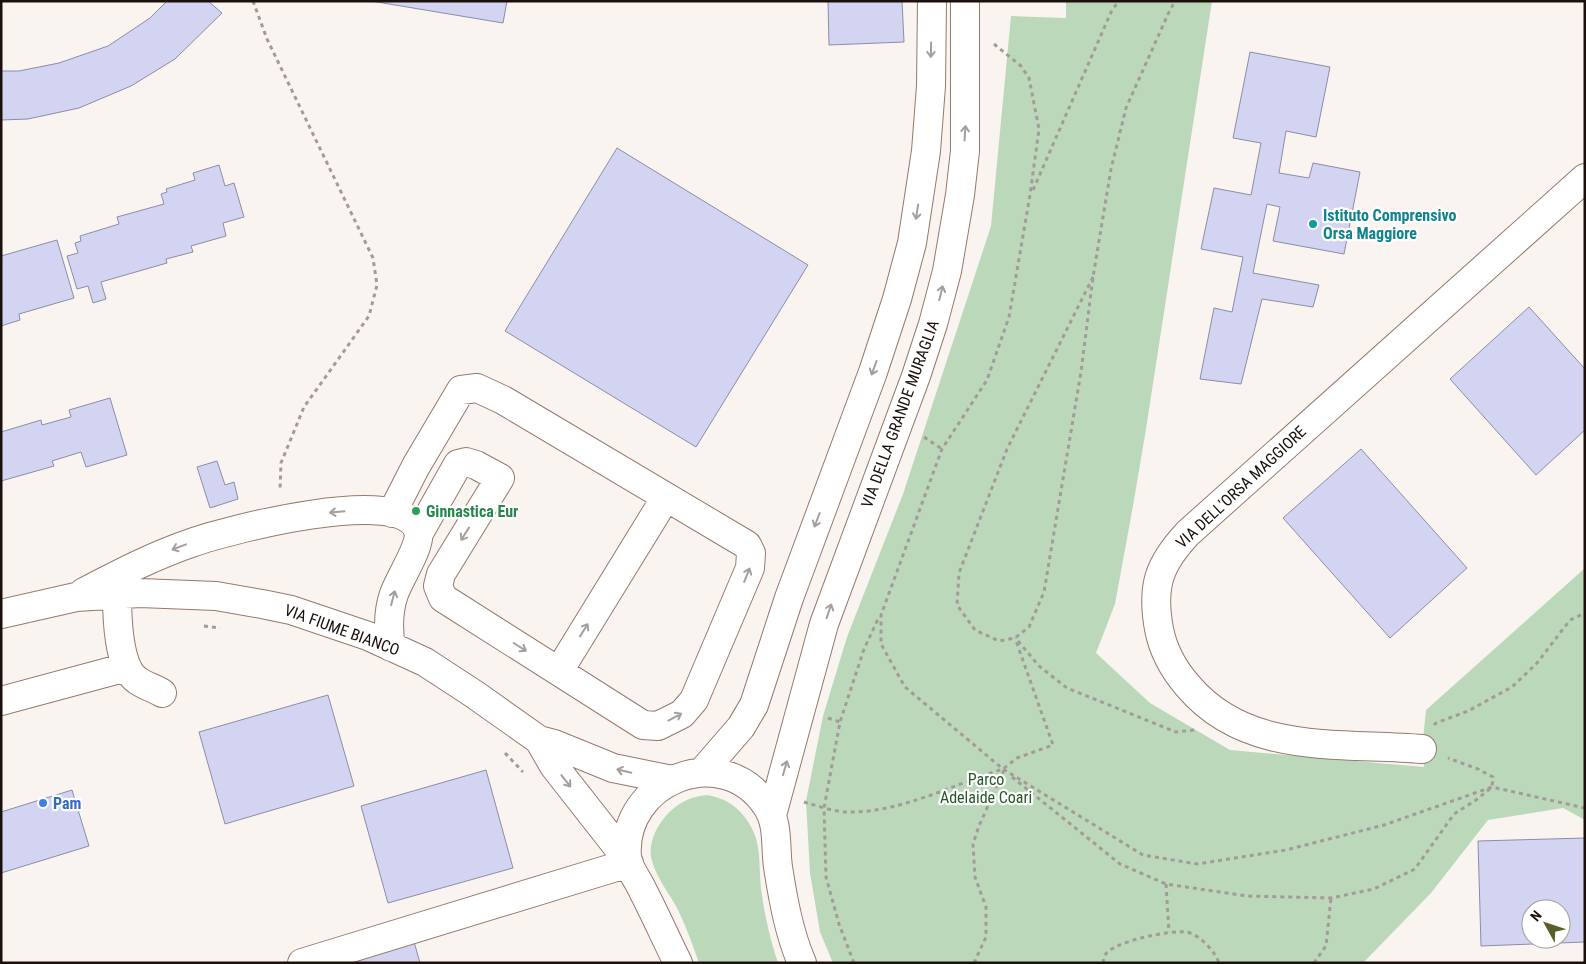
<svg xmlns="http://www.w3.org/2000/svg" width="1586" height="964" font-family="'Roboto Condensed',sans-serif">
	<style>
		.green { fill: #bbd9ba }
		.building { fill: #d3d4f2; stroke: #8c8ca8; fill-rule: evenodd }
		.lines { fill: none; stroke-linecap: round; stroke-linejoin: round }
		.minor-casing { stroke: #96796b; stroke-width: 30 }
		.path { stroke: #a39b97; stroke-width: 3; stroke-dasharray: 4 4; stroke-linecap: butt }
		.minor { stroke: #fff; stroke-width: 28 }
		.oneway { stroke: #a49f9d }
		.culture-dot { fill: #0f9aa8; stroke: #fff; stroke-width: 2 }
		.leisure-dot { fill: #2e9e5b; stroke: #fff; stroke-width: 2 }
		.shop-dot { fill: #3f7fe0; stroke: #fff; stroke-width: 2 }
		.labels { text-anchor: middle; dominant-baseline: central; stroke-width: 4.5; stroke-linejoin: round; paint-order: stroke }
		.culture-label { font-size: 16px; font-weight: bold; fill: #0d838f; stroke: #fff; text-anchor: start }
		.street-label { font-size: 16px; fill: #1b100b; stroke: #fff }
		.leisure-label { font-size: 16px; font-weight: bold; fill: #27864d; stroke: #fff; text-anchor: start }
		.park-label { font-size: 16px; fill: #245825; stroke: #fff }
		.shop-label { font-size: 16px; font-weight: bold; fill: #366cbe; stroke: #fff; text-anchor: start }
	</style>
	<rect width="100%" height="100%" fill="#faf4f0"/>
	<path class="green" d="M1066,1h146l-66,428 -13,77 -18,98 -19,49 54,50 80,47 194,17 -2,-18 4,-39 159,-142v252l-22,-12 -75,12 -57,73 -68,70h-530l-13,-31 -10,-59 -4,-72 17,-85 24,-79 56,-143 88,-268 20,-210 55,2z
		M707,795c16,3 26,8 36,20 22,26 14,50 19,80 3,23 9,46 16,68h-79c-6,-17 -12,-34 -20,-51 -8,-17 -24,-35 -28,-55 -3,-22 15,-47 34,-56 7,-4 15,-5 22,-6z"/>
	<path class="building" d="M167,1h41l14,12 -47,46 -44,27 -52,22 -51,11 -27,1v-49h18l40,-8 49,-17 42,-28z
		M371,1h136l-4,22z
		M828,1h74l2,41 -75,3z
		M1250,52l80,15 -14,70 -30,-6 -7,42 30,5 4,-15 47,9 -16,82 -71,-13 7,-34 -13,-3 -14,69 66,12 -6,22 -51,-8 -21,85 -41,-5 14,-71 18,4 11,-55 -42,-8 13,-61 37,7 10,-52 -28,-5z
		M617,148l191,117 -112,182 -191,-116z
		M219,165l6,21 9,-3 10,34 -21,6 3,13 -35,10 2,6 -27,7 1,4 -66,19 5,17 -13,4 -5,-17 -11,3 -10,-33 11,-3 -3,-10 6,-2 -1,-5 39,-12 -2,-7 47,-13 -3,-10 6,-2 -1,-3 29,-9 -2,-7z
		M57,240l17,58 -55,16 1,6 -19,6v-70z
		M1529,307l56,62v61l-49,45 -86,-96z
		M110,398l17,57 -41,12 -5,-15 -29,9 2,5 -53,15v-49l40,-12 1,5 29,-8 -2,-7z
		M1361,449l106,119 -77,70 -107,-120z
		M217,461l8,24 9,-3 4,17 -28,9 -13,-41z
		M328,695l26,91 -129,38 -26,-92z
		M486,770l27,98 -125,35 -27,-97z
		M72,790l17,56 -88,27v-61z
		M1585,838v104l-104,4 -3,-105zM1531,909h30v30h-30z
		M413,938l7,25h-88z"/>
	<g class="lines">
		<g class="minor-casing">
			<path id="minor" d="M392,513l24,-47 45,-76 16,-2 26,12 244,145 4,8 -1,15 -56,132 -12,14 -24,12 -15,-1 -200,-127 -5,-12 3,-12 59,-96 -24,-13 -10,-3 -8,2 -39,69
				M84,592c35,-18 69,-36 107,-49 33,-12 215,-60 227,-12 4,14 -19,48 -24,63 -6,17 -6,35 -3,53
				M117,594c0,22 1,73 20,86 8,6 17,8 25,13
				M1,614l75,-17 64,-4 76,3 46,8 29,6 77,26 57,26 49,32 65,46 15,4 59,24 59,12
				M559,671l107,-174
				M1,701l126,-34
				M539,740l15,26 73,93
				M1422,749c-81,-7 -175,7 -234,-63 -14,-16 -25,-36 -29,-57 -8,-43 0,-65 29,-96l397,-355
				M702,772l39,-45 13,-22 35,-107 84,-226 24,-73 15,-56 14,-92 5,-65 1,-85
				M772,815l52,-191 92,-248 17,-52 14,-53 13,-76 5,-44v-150
				M302,963l327,-100
				M678,963c-12,-24 -23,-49 -35,-72 -4,-10 -15,-23 -16,-34 -6,-76 95,-117 139,-52 13,18 9,41 12,62 5,32 11,66 24,96"/>
		</g>
		<path class="path" d="M253,1l14,38 106,219 4,27 -8,31 -65,91 -23,56 -1,28
			M994,44l27,22 8,12 10,51 -9,66 -21,122 -22,63 -45,69 -61,166v29l24,43 98,82 140,86 54,9 89,-14 98,-25 108,-38 93,21
			M1033,190l79,-180 7,-9
			M1093,277l-86,172 -48,124 -2,32 18,25 24,11 16,-3 14,-11 15,-35 37,-220 12,-95 18,-108 15,-61 43,-96 6,-11
			M924,437l18,12
			M204,626l16,2
			M1018,641l21,25 28,22 109,44 18,-2
			M828,718l12,4
			M1434,725l2,-2 32,-12 44,-24 25,-24 33,-43 15,-7
			M505,753l18,19
			M1012,777l108,87 46,20 81,12 84,2 43,-9 41,-20 39,-55 22,-14 16,-13 1,-10 -15,-8 -30,-11
			M804,802c14,4 30,10 45,10 51,1 105,-28 154,-43l14,-11 36,-13 -38,-107
			M1166,884l3,48
			M854,963l-15,-39 -13,-47 -2,-69 16,-86 24,-73 15,-32
			M974,963l12,-26v-30l-11,-30 -2,-33 6,-18 25,-56
			M1103,963c0,-1 1,-7 2,-8 9,-14 65,-25 81,-23 13,2 29,19 33,31
			M1314,963l12,-17 5,-48"/>
		<use href="#minor" class="minor"/>
	</g>
	<defs><path id="oneway-shaft" d="M-6 0H5M1.5-3L5.5 0L1.5 3" fill="none" stroke-width="1.6" stroke-linecap="round" stroke-linejoin="round" transform="scale(1.25)"/></defs>
	<g class="oneway">
		<use href="#oneway-shaft" transform="translate(931 50) rotate(91)"/>
		<use href="#oneway-shaft" transform="translate(965 133) rotate(-87)"/>
		<use href="#oneway-shaft" transform="translate(917 212) rotate(99)"/>
		<use href="#oneway-shaft" transform="translate(941 293) rotate(-76)"/>
		<use href="#oneway-shaft" transform="translate(874 368) rotate(110)"/>
		<use href="#oneway-shaft" transform="translate(337 512) rotate(175)"/>
		<use href="#oneway-shaft" transform="translate(817 520) rotate(111)"/>
		<use href="#oneway-shaft" transform="translate(465 534) rotate(122)"/>
		<use href="#oneway-shaft" transform="translate(179 547) rotate(159)"/>
		<use href="#oneway-shaft" transform="translate(747 575) rotate(-68)"/>
		<use href="#oneway-shaft" transform="translate(393 598) rotate(-75)"/>
		<use href="#oneway-shaft" transform="translate(829 611) rotate(-71)"/>
		<use href="#oneway-shaft" transform="translate(584 630) rotate(-58)"/>
		<use href="#oneway-shaft" transform="translate(520 647) rotate(32)"/>
		<use href="#oneway-shaft" transform="translate(675 717) rotate(-28)"/>
		<use href="#oneway-shaft" transform="translate(785 768) rotate(-74)"/>
		<use href="#oneway-shaft" transform="translate(624 771) rotate(-167)"/>
		<use href="#oneway-shaft" transform="translate(566 781) rotate(52)"/>
	</g>
	<circle class="culture-dot" cx="1313" cy="224" r="5"/>
	<circle class="leisure-dot" cx="416" cy="511" r="5"/>
	<circle class="shop-dot" cx="43" cy="803" r="5"/>
	<g class="labels">
		<g class="culture-label">
			<text x="1323" y="215">Istituto Comprensivo<tspan x="1323" dy="18">Orsa Maggiore</tspan></text>
		</g>
		<g class="street-label">
			<text transform="translate(900 414) rotate(-70)">VIA DELLA GRANDE MURAGLIA</text>
			<text transform="translate(1241 487) rotate(-43)">VIA DELL'ORSA MAGGIORE</text>
			<text transform="translate(342 630) rotate(20)">VIA FIUME BIANCO</text>
		</g>
		<g class="leisure-label">
			<text x="426" y="511">Ginnastica Eur</text>
		</g>
		<g class="park-label">
			<text x="986" y="779">Parco<tspan x="986" dy="18">Adelaide Coari</tspan></text>
		</g>
		<g class="shop-label">
			<text x="53" y="803">Pam</text>
		</g>
	</g>
	<rect width="1586" height="964" fill="none" stroke="#1b100b" stroke-width="5"/>
	<g transform="translate(1546 924) rotate(310)"><circle r="24" fill="#ffffff" stroke="#a49f9d"/>
	<path d="M0-4L9 19L0 12L-9 19Z" fill="#595e2c"/>
	<text y="-8" font-size="14" font-weight="bold" text-anchor="middle" fill="#1b100b">N</text>
	</g>
</svg>
